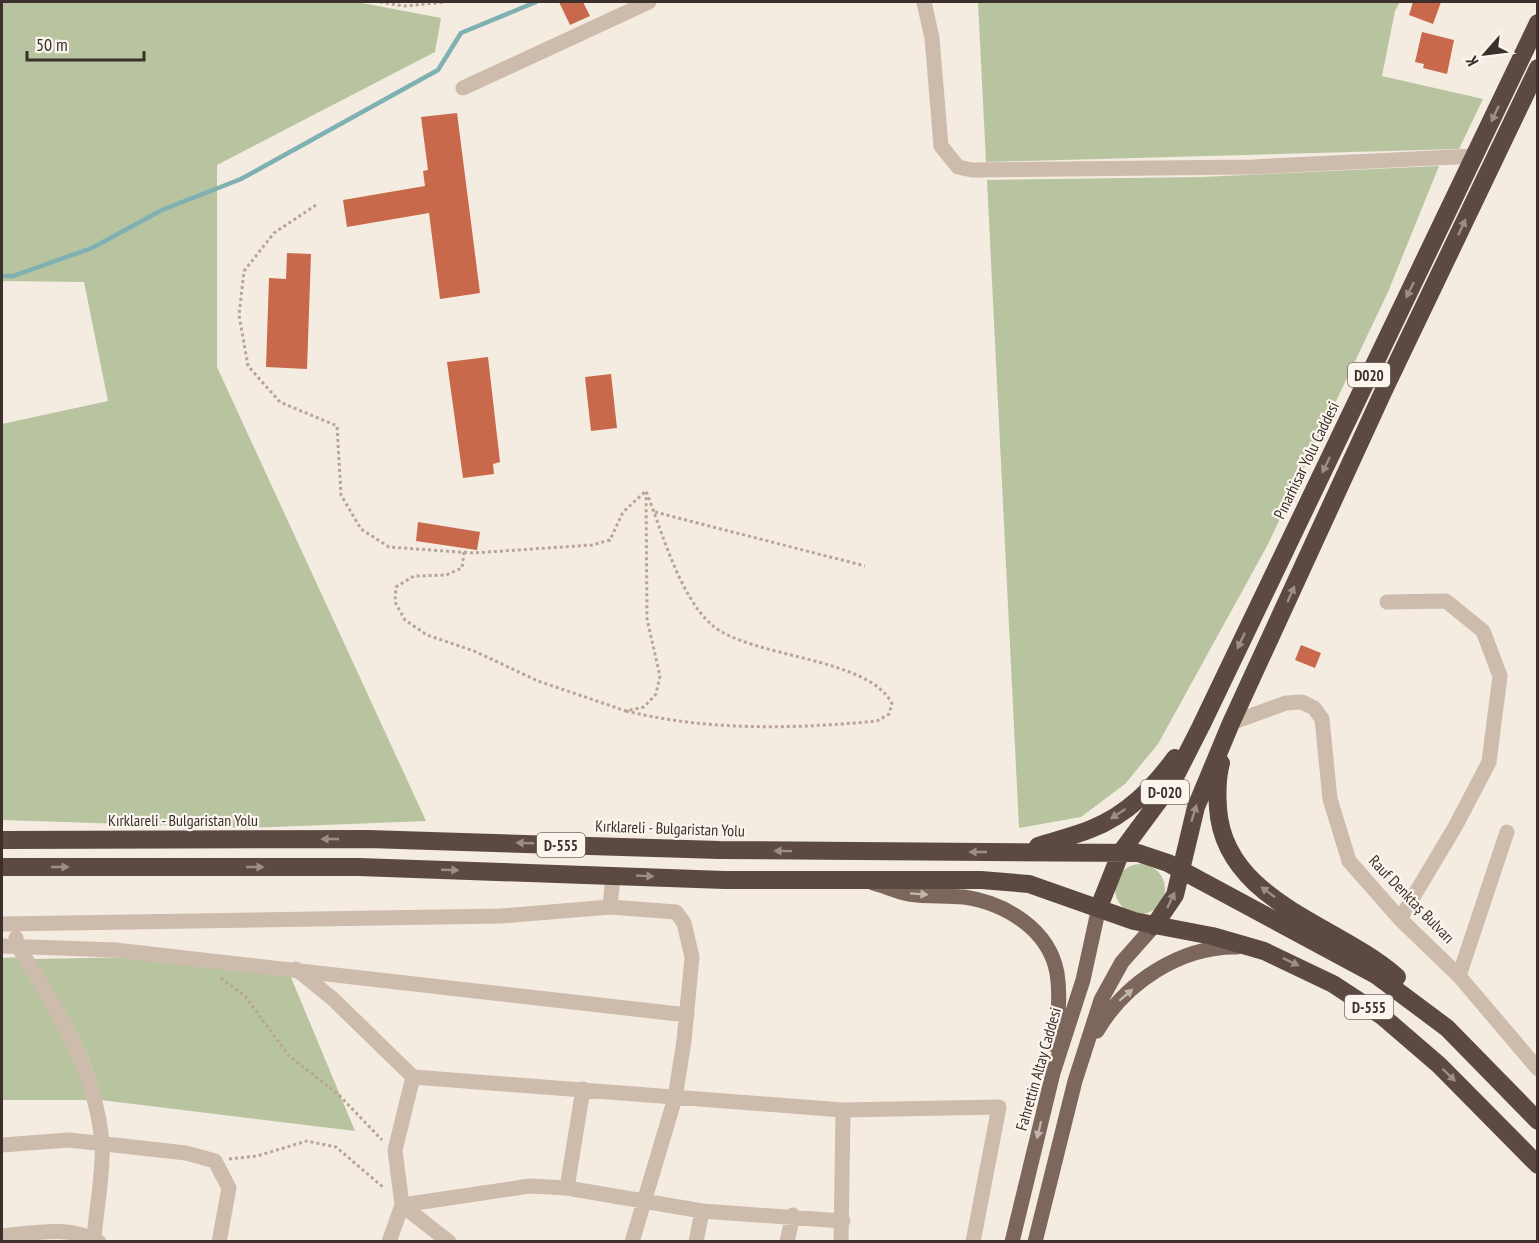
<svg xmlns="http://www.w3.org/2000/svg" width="1539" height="1243" font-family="'PT Sans Narrow',sans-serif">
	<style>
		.green { fill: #b8c4a0 }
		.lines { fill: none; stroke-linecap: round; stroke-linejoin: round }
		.stream { stroke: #7fb0b2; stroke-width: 4.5 }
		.building { fill: #c8694b }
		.path { stroke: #b9a596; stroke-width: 3; stroke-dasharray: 3 3; stroke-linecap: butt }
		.minor { stroke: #cdbbac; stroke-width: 15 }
		.major { stroke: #7d675c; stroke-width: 15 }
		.highway { stroke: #5c4a42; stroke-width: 18 }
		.oneway { fill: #9c8e87 }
		.oneway2 { fill: #c2b5ac }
		.labels { text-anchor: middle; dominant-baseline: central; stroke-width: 4.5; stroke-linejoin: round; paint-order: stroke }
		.shield { fill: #fbf5ee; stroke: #756b66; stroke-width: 1.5 }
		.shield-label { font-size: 15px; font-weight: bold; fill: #3b302b }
		.street-label { font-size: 16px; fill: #3b302b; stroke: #fbf5ee }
	</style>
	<rect width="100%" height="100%" fill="#f4ebe1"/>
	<path class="green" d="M2,2h355l84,16 -6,34 -218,113v202l209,454 -177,7 -247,-8v-396l106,-23 -24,-119 -80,-1 -2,4z
		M978,2h422l-5,9 -13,65 101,23 -24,50 -473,13z
		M1439,166l-51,126 -121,254 -109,198 -33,40 -44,33 -62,11 -32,-648 215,-3z
		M1115 889a25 25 0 1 1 50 0a25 25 0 1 1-50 0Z
		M19,957l35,53 35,90h-87v-142z
		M138,957l152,18 65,156 -254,-31c-10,-51 -41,-97 -67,-141z"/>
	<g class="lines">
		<path class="stream" d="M2,276h11l79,-28 70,-38 79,-31 197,-109 23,-37 75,-31"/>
	</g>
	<path class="building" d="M559,2h24l7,14 -20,9z
		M1413,2h28l-8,22 -24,-9z
		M1422,32l32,8 -7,34 -24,-6 1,-4 -9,-2z
		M457,113l23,180 -40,6 -11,-86 -82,14 -4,-27 82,-14 -2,-15 5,-1 -7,-53z
		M287,253l24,1 -4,115 -41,-2 3,-89 17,1z
		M488,357l12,105 -7,2 1,10 -31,4 -16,-116z
		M611,374l6,54 -26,3 -6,-54z
		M418,522l62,10 -3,18 -61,-9z
		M1301,645l20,8 -6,15 -20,-8z"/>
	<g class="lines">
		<path class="path" d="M380,2l24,4 42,-4
			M316,205l-42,28 -30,38 -5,44 9,51 32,36 57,24 4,69 20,34 28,18 84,6 119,-8 18,-5 13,-28 23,-21
			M655,512l210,54
			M464,552l-2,16 -16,7 -32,1 -18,11 -1,15 10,18 22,15 47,16 64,30 50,17 38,13 18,-4 12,-13 4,-18 -13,-57 -1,-127
			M626,711c82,20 167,18 251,10l12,-7 3,-10c-22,-47 -142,-46 -180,-79 -33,-29 -50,-94 -66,-134
			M221,978l24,18 44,60 49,38 44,46
			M229,1159l28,-3 50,-15 29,6 48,41"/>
		<path class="minor" d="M924,2l8,36 9,108 17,21 14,3 280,-3 223,-11
			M463,88l186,-86
			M1387,602l59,-1 37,30 17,45 -11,86 -34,65 -55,92
			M1231,723l55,-20 16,-1 12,6 8,11 8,80 19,62 51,58 59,57 79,93
			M613,875l-3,32 66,5 8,11 8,34 -8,84 -9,57 -43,144
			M2,924l499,-8 109,-9
			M16,938l1,7c39,62 78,123 85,197 2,29 -6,67 -8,97
			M2,946l113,4 572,65
			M296,969l37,30 80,78 -18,73 7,55 47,37
			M1459,976l48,-144
			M413,1077l430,33 156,-3 -26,135
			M2,1145l67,-5 117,13 29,8 14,27 -10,54
			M567,1188l16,-99
			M2,1236c32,-3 68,-11 97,6
			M389,1242l13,-37 128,-19 37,2 135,23 141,10
			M696,1242l6,-31
			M787,1242l6,-27
			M841,1242l2,-132"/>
		<path class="major" d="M873,883c12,3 24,9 36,11 18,3 36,1 55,3 41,6 85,32 93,76 4,24 0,50 -2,73
			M1097,1031c28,-48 83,-85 140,-84
			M1012,1242l41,-169 30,-93 16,-73
			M1035,1242l40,-161 26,-81 21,-38 32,-36"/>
		<path class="highway" d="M1221,763c-4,14 -4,30 -3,45 6,94 120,116 179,169
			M2,840l366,-1 351,11 419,3 30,10 208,112 71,53 91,93
			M1038,846c18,-6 36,-10 53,-17 36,-14 62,-41 84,-71
			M2,867h357l365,13h257l48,4 105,37 78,15 52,15 69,33 49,32 57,49 99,100
			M1099,907l22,-55 51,-69 29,-57 337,-703
			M1154,926l21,-31 21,-88 35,-84 153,-333 154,-322"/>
	</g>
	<defs><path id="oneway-solid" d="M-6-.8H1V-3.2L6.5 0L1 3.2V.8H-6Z" transform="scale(1.5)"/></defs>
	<g class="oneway">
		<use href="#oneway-solid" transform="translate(1495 114) rotate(115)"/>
		<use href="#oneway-solid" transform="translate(1462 227) rotate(-65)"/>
		<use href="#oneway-solid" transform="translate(1410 290) rotate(116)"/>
		<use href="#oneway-solid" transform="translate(1326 465) rotate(116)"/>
		<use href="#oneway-solid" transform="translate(1291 594) rotate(-66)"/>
		<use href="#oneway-solid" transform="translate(1241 641) rotate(115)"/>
		<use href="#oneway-solid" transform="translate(1194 813) rotate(-73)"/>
		<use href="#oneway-solid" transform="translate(1118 814) rotate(147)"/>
		<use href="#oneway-solid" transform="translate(330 839) rotate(-180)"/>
		<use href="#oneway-solid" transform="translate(525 843) rotate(-178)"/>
		<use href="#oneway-solid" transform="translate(783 851) rotate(-179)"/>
		<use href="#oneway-solid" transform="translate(978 852) rotate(-180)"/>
		<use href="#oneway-solid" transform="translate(60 867)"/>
		<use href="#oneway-solid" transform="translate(255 867)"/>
		<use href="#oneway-solid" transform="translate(450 870) rotate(2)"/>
		<use href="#oneway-solid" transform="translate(645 876) rotate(3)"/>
		<use href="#oneway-solid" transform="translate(1268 892) rotate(-143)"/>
		<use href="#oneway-solid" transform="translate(1171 900) rotate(-65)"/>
		<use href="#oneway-solid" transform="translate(1291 962) rotate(25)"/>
		<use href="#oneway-solid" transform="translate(1449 1075) rotate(44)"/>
	</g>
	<g class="oneway2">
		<use href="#oneway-solid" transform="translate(919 894) rotate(4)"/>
		<use href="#oneway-solid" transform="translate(1126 995) rotate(-41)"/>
		<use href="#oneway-solid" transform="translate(1039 1130) rotate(104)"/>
	</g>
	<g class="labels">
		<g class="shield">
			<rect x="1348" y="363" width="42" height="24" rx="4.5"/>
			<rect x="1141" y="780" width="48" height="24" rx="4.5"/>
			<rect x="537" y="833" width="48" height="24" rx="4.5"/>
			<rect x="1345" y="995" width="48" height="24" rx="4.5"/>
		</g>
		<g class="shield-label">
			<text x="1369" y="375">D020</text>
			<text x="1165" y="792">D-020</text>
			<text x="561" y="845">D-555</text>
			<text x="1369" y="1007">D-555</text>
		</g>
		<g class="street-label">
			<text transform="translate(1306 460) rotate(-64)">Pınarhisar Yolu Caddesi</text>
			<text x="183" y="820">Kırklareli - Bulgaristan Yolu</text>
			<text transform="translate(670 828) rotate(2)">Kırklareli - Bulgaristan Yolu</text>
			<text transform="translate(1412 899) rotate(46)">Rauf Denktaş Bulvarı</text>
			<text transform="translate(1038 1069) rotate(-74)">Fahrettin Altay Caddesi</text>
		</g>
	</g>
	<rect width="1539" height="1243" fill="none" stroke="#3b302b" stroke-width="6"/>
	<g transform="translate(1485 54) rotate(242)" stroke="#fbf5ee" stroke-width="4.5" paint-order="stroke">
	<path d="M0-4.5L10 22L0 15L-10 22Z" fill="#3b302b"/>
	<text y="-9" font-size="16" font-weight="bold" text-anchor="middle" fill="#3b302b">K</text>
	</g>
	<path d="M27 51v9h117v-9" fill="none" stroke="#3b302b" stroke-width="3"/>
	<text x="36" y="51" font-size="18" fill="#3b302b" stroke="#fbf5ee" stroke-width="4.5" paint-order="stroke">50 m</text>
</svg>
